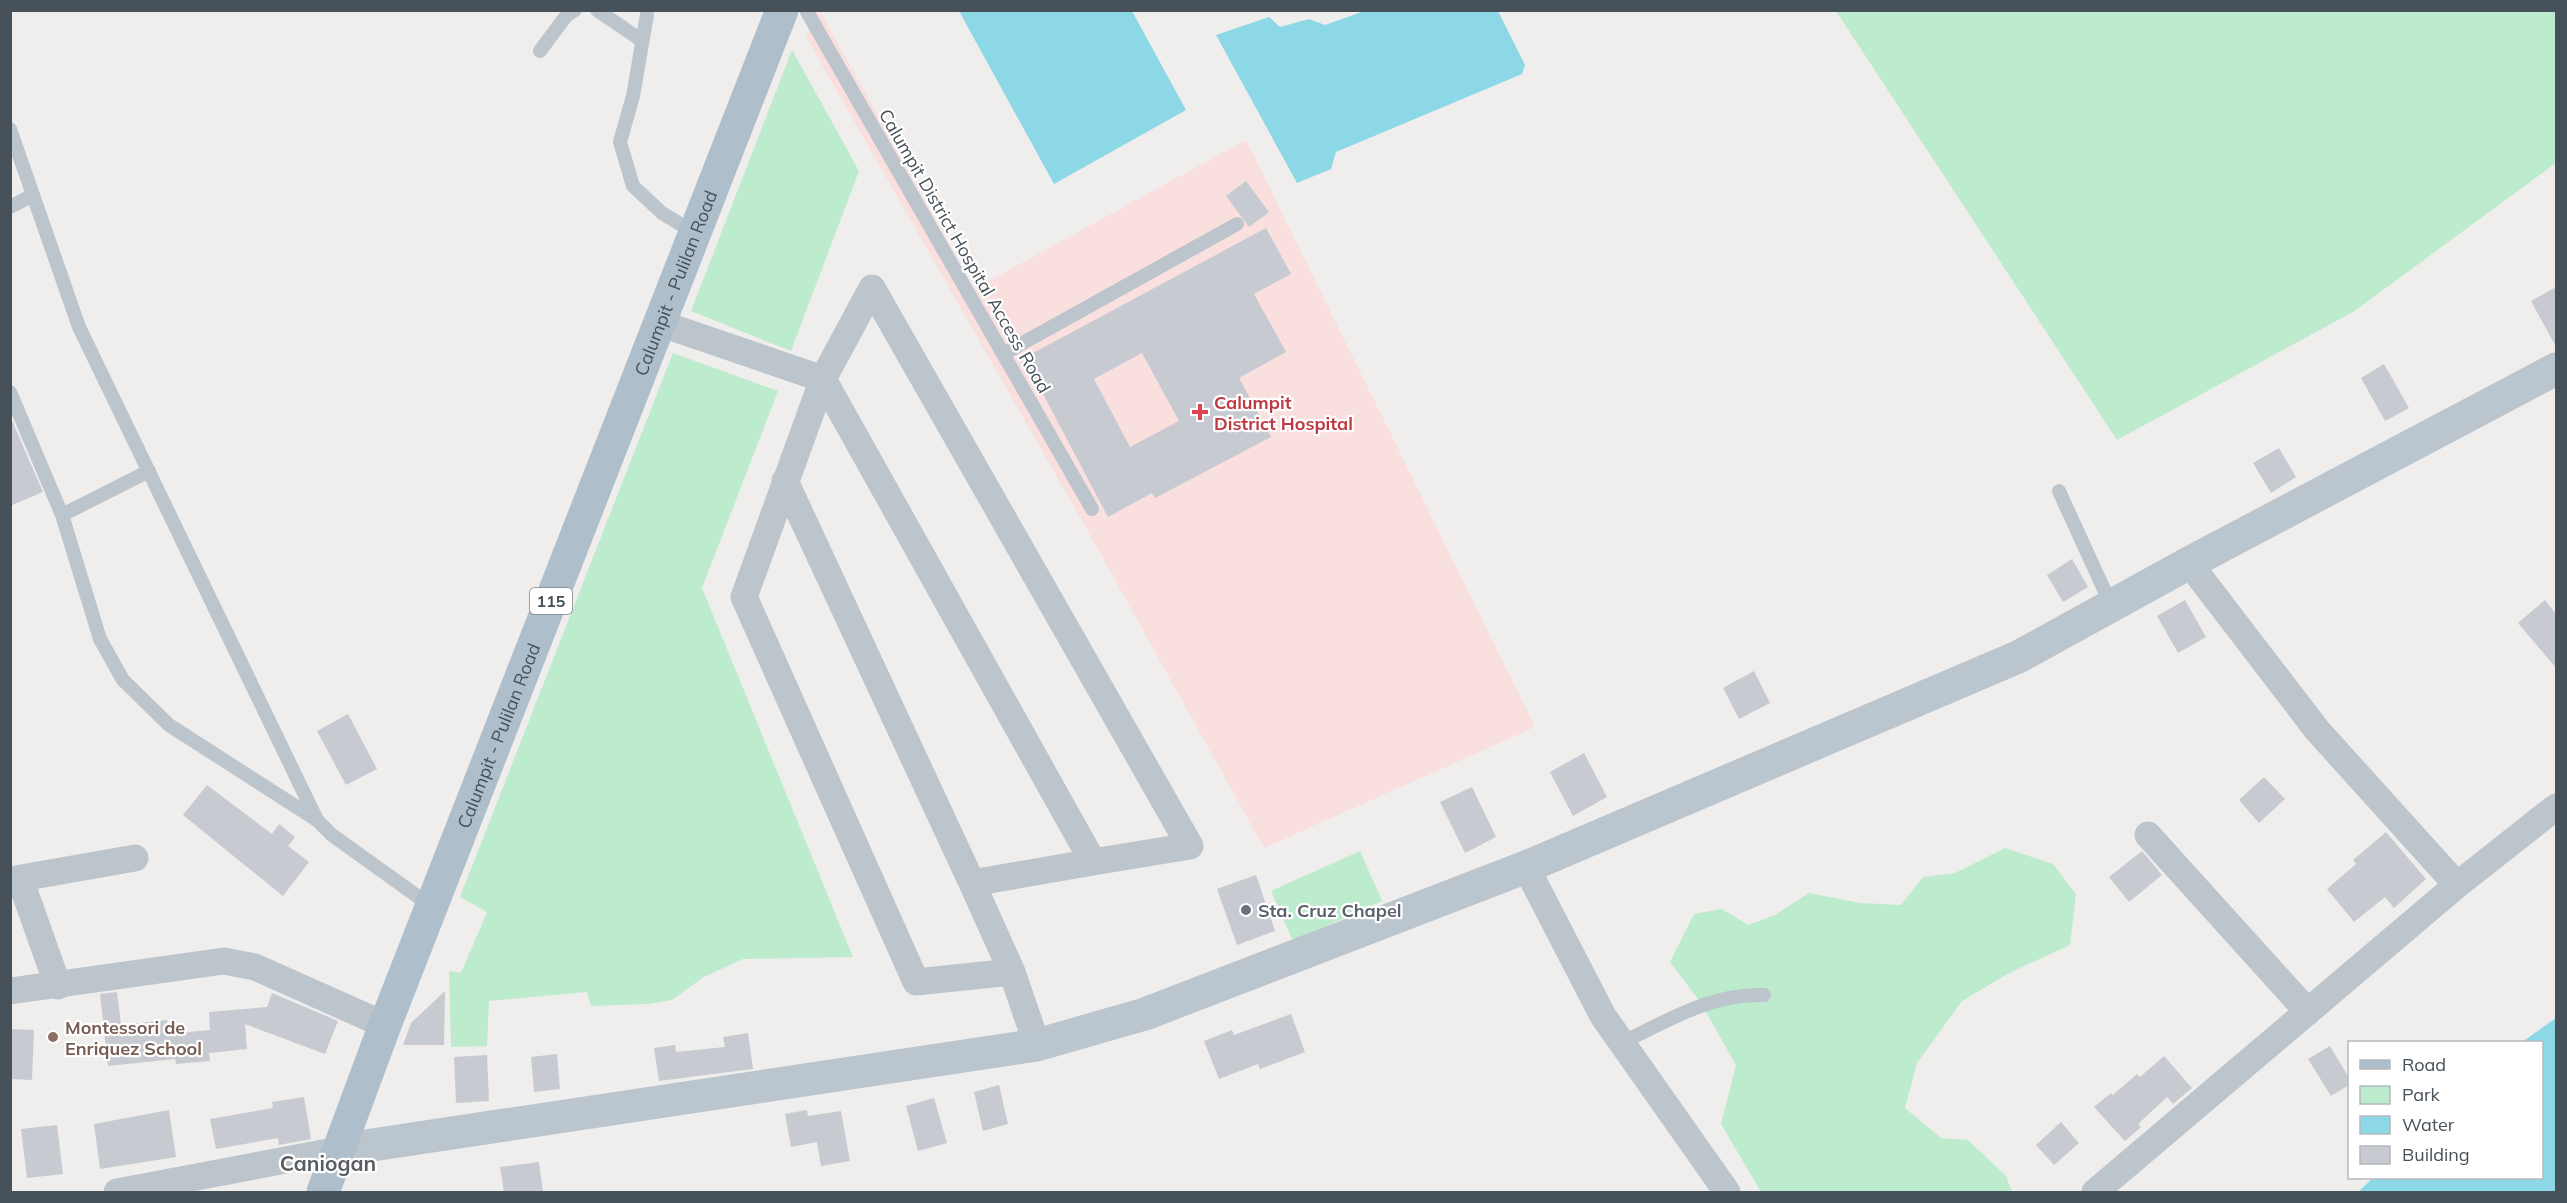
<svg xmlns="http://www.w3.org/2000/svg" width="2567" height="1203" font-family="Mulish,sans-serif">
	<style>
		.medical { fill: #f9dfde }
		.green { fill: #bdebcd }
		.water { fill: #8dd8e6 }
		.building { fill: #c7cad0; fill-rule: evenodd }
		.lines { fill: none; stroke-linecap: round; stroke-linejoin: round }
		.lane { stroke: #bcc5cc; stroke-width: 14 }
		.street { stroke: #bcc5cc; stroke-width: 27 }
		.secondary { stroke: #bac5ce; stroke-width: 33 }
		.primary { stroke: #aebecb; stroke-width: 33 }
		.health-dot { fill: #e0444e; stroke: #fff; stroke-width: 2 }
		.worship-dot { fill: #6b7280; stroke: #fff; stroke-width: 2 }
		.education-dot { fill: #8d6e63; stroke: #fff; stroke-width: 2 }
		.labels { text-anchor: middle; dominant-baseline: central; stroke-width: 4.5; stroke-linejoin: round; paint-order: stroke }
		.shield { fill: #fff; stroke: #7e858b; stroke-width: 1.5 }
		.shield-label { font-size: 16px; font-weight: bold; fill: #475159 }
		.street-label { font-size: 18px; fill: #475159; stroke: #fff }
		.health-label { font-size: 18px; font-weight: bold; fill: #be3a42; stroke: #fff; text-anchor: start }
		.worship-label { font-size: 18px; font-weight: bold; fill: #5b616d; stroke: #fff; text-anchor: start }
		.education-label { font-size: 18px; font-weight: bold; fill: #785e54; stroke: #fff; text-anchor: start }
		.quarter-label { font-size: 21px; font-weight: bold; fill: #5a5e62; stroke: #fff }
	</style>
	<rect width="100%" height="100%" fill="#f0eded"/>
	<path class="medical" d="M816,11h4l154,278 272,-149 289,587 -271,121 -174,-313 -284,-498z"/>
	<path class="green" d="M1836,11h720v152l-203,149 -236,128z
		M792,50l67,121 -68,180 -100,-40z
		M673,353l105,38 -76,197 151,369 -110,2 -41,19 -30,22 -23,4 -58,2 -4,-14 -98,9 -2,45 -36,1 -2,-76 12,2 26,-61 -27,-15z
		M2005,848l48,16 23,30 -6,51 -61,28 -47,28 -45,62 -12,45 36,30 27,2 38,36 6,16h-251l-40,-68 15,-59 -35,-62 -31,-41 24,-48 28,-5 26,16 27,-10 34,-22 51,10 41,2 22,-28 32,-4z
		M1360,851l22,50 -89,40 -22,-50z"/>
	<path class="water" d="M1367,10l131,1 27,54 -3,9 -186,78 -5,17 -34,14 -81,-148 53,-18 11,10 29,-8 16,6z
		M959,11h173l54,99 -132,74z
		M2556,1018v174h-198l15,-14h169v-136h-20z"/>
	<path class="building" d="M1246,181l23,31 -20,15 -23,-31z
		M1266,228l25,46 -37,20 32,58 -47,26 32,59 -116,61 -3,-5 -44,24 -84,-159zM1142,353l37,68 -49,26 -36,-68z
		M2556,287v60l-25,-46z
		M2384,364l25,44 -24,13 -24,-43z
		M10,416l33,76 -33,14z
		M2279,448l17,29 -25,16 -18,-30z
		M2072,559l16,28 -25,15 -16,-27z
		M2185,600l21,37 -28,16 -21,-37z
		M2545,600l11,14v54l-38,-45z
		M1754,671l16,32 -31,16 -16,-31z
		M348,714l29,55 -31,16 -29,-54z
		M1584,753l23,44 -34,19 -23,-44z
		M2264,777l21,22 -26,24 -20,-23z
		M207,785l65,49 7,-10 16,13 -7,9 21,16 -26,34 -100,-81z
		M1472,787l24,50 -31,16 -25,-51z
		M2386,832l40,47 -32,29 -9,-11 -31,25 -27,-33 29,-25 -3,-4z
		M2142,851l20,24 -33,27 -20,-25z
		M1256,875l19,56 -38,14 -20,-56z
		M445,991l-1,54h-41l8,-22z
		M117,992l4,33 46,-5 1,14 42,-4 -1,-18 58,-5 5,-14 66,28 -13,33 -80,-30 2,25 -38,4 1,8 -34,3 -1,-5 -67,7 -8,-72z
		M1291,1014l14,38 -45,17 -2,-5 -39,15 -15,-38 28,-11 2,5z
		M10,1029l24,1 -2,50 -22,-1z
		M748,1033l5,36 -94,12 -5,-33 21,-3 1,7 49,-5 -2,-10z
		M2330,1046l19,32v7l-18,11 -23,-37z
		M557,1054l3,35 -26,3 -3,-35z
		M487,1055l2,46 -33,2 -2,-46z
		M2164,1056l28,32 -19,16 -6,-7 -29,27 3,3 -16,14 -31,-34 17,-14 2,2 24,-21 3,3z
		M999,1085l9,39 -25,7 -9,-39z
		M304,1097l7,42 -32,6 -1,-7 -62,11 -6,-30 63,-11 -1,-6z
		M934,1098l13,45 -29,8 -12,-45z
		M169,1110l7,47 -76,12 -6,-45z
		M807,1110l1,6 33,-5 9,50 -29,5 -4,-24 -26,5 -6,-33z
		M2061,1122l18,21 -25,22 -18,-20z
		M57,1125l6,49 -36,4 -6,-49z
		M539,1162l4,30h-39l-4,-25z"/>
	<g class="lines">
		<path class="lane" d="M597,10l44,30
			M806,10l286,499
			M647,15l-14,81 -13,46 13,44 29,27 33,20
			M540,51l26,-35 9,-6
			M10,129l69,198 238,493
			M10,207l23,-12
			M1003,354l234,-130
			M10,392l52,123 38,124 23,41 46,45 148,95 15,15 99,71
			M2059,491l53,116
			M62,515l87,-44
			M1621,1043c46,-22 91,-50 143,-48"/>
		<path class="street" d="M659,323l164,56 270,483 -121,21
			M785,481l187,402 40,89 25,73
			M2189,563l128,167 140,155
			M2148,835l160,177
			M1526,867l77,149 124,176
			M20,879l38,107
			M10,880l125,-22
			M1012,972l-96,10 -172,-385 79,-218 49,-91 318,558 -97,16
			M10,991l214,-30 31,6 130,58
			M117,1192l222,-42
			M2095,1192l362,-307 99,-78"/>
		<path class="secondary" d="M339,1150l698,-105 108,-31 381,-147 492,-210 171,-94 367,-194"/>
		<path class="primary" id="s1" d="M323,1192l62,-167 397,-1015"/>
	</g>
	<path class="health-dot" d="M1197 403h6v6h6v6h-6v6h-6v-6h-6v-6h6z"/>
	<circle class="worship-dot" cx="1246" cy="910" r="6"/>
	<circle class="education-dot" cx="53" cy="1037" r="6"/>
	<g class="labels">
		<rect class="shield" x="530" y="588" width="42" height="26" rx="4.5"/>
		<g class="shield-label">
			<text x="551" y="601">115</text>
		</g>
		<g class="street-label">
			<text transform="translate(965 251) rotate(60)">Calumpit District Hospital Access Road</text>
			<text stroke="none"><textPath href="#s1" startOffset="975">Calumpit - Pulilan Road</textPath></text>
			<text stroke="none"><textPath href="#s1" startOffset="489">Calumpit - Pulilan Road</textPath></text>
		</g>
		<g class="health-label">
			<text x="1214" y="402">Calumpit<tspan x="1214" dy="21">District Hospital</tspan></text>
		</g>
		<g class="worship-label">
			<text x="1258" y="910">Sta. Cruz Chapel</text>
		</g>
		<g class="education-label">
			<text x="65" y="1027">Montessori de<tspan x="65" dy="21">Enriquez School</tspan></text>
		</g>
		<g class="quarter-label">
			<text x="328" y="1163">Caniogan</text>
		</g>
	</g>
	<rect width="2567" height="1203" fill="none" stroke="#475159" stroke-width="24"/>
	<rect x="2348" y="1041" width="195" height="138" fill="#ffffff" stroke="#b5b9bd" stroke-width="1.5"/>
	<rect x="2360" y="1060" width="30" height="9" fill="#aebecb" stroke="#b5b9bd" stroke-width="1.5"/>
	<text x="2402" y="1071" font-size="18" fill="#475159">Road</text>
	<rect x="2360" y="1086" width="30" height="18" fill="#bdebcd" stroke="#b5b9bd" stroke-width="1.5"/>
	<text x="2402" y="1101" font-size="18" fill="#475159">Park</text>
	<rect x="2360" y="1116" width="30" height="18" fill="#8dd8e6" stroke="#b5b9bd" stroke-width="1.5"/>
	<text x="2402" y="1131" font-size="18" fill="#475159">Water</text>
	<rect x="2360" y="1146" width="30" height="18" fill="#c7cad0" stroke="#b5b9bd" stroke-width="1.5"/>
	<text x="2402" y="1161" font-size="18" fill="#475159">Building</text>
</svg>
